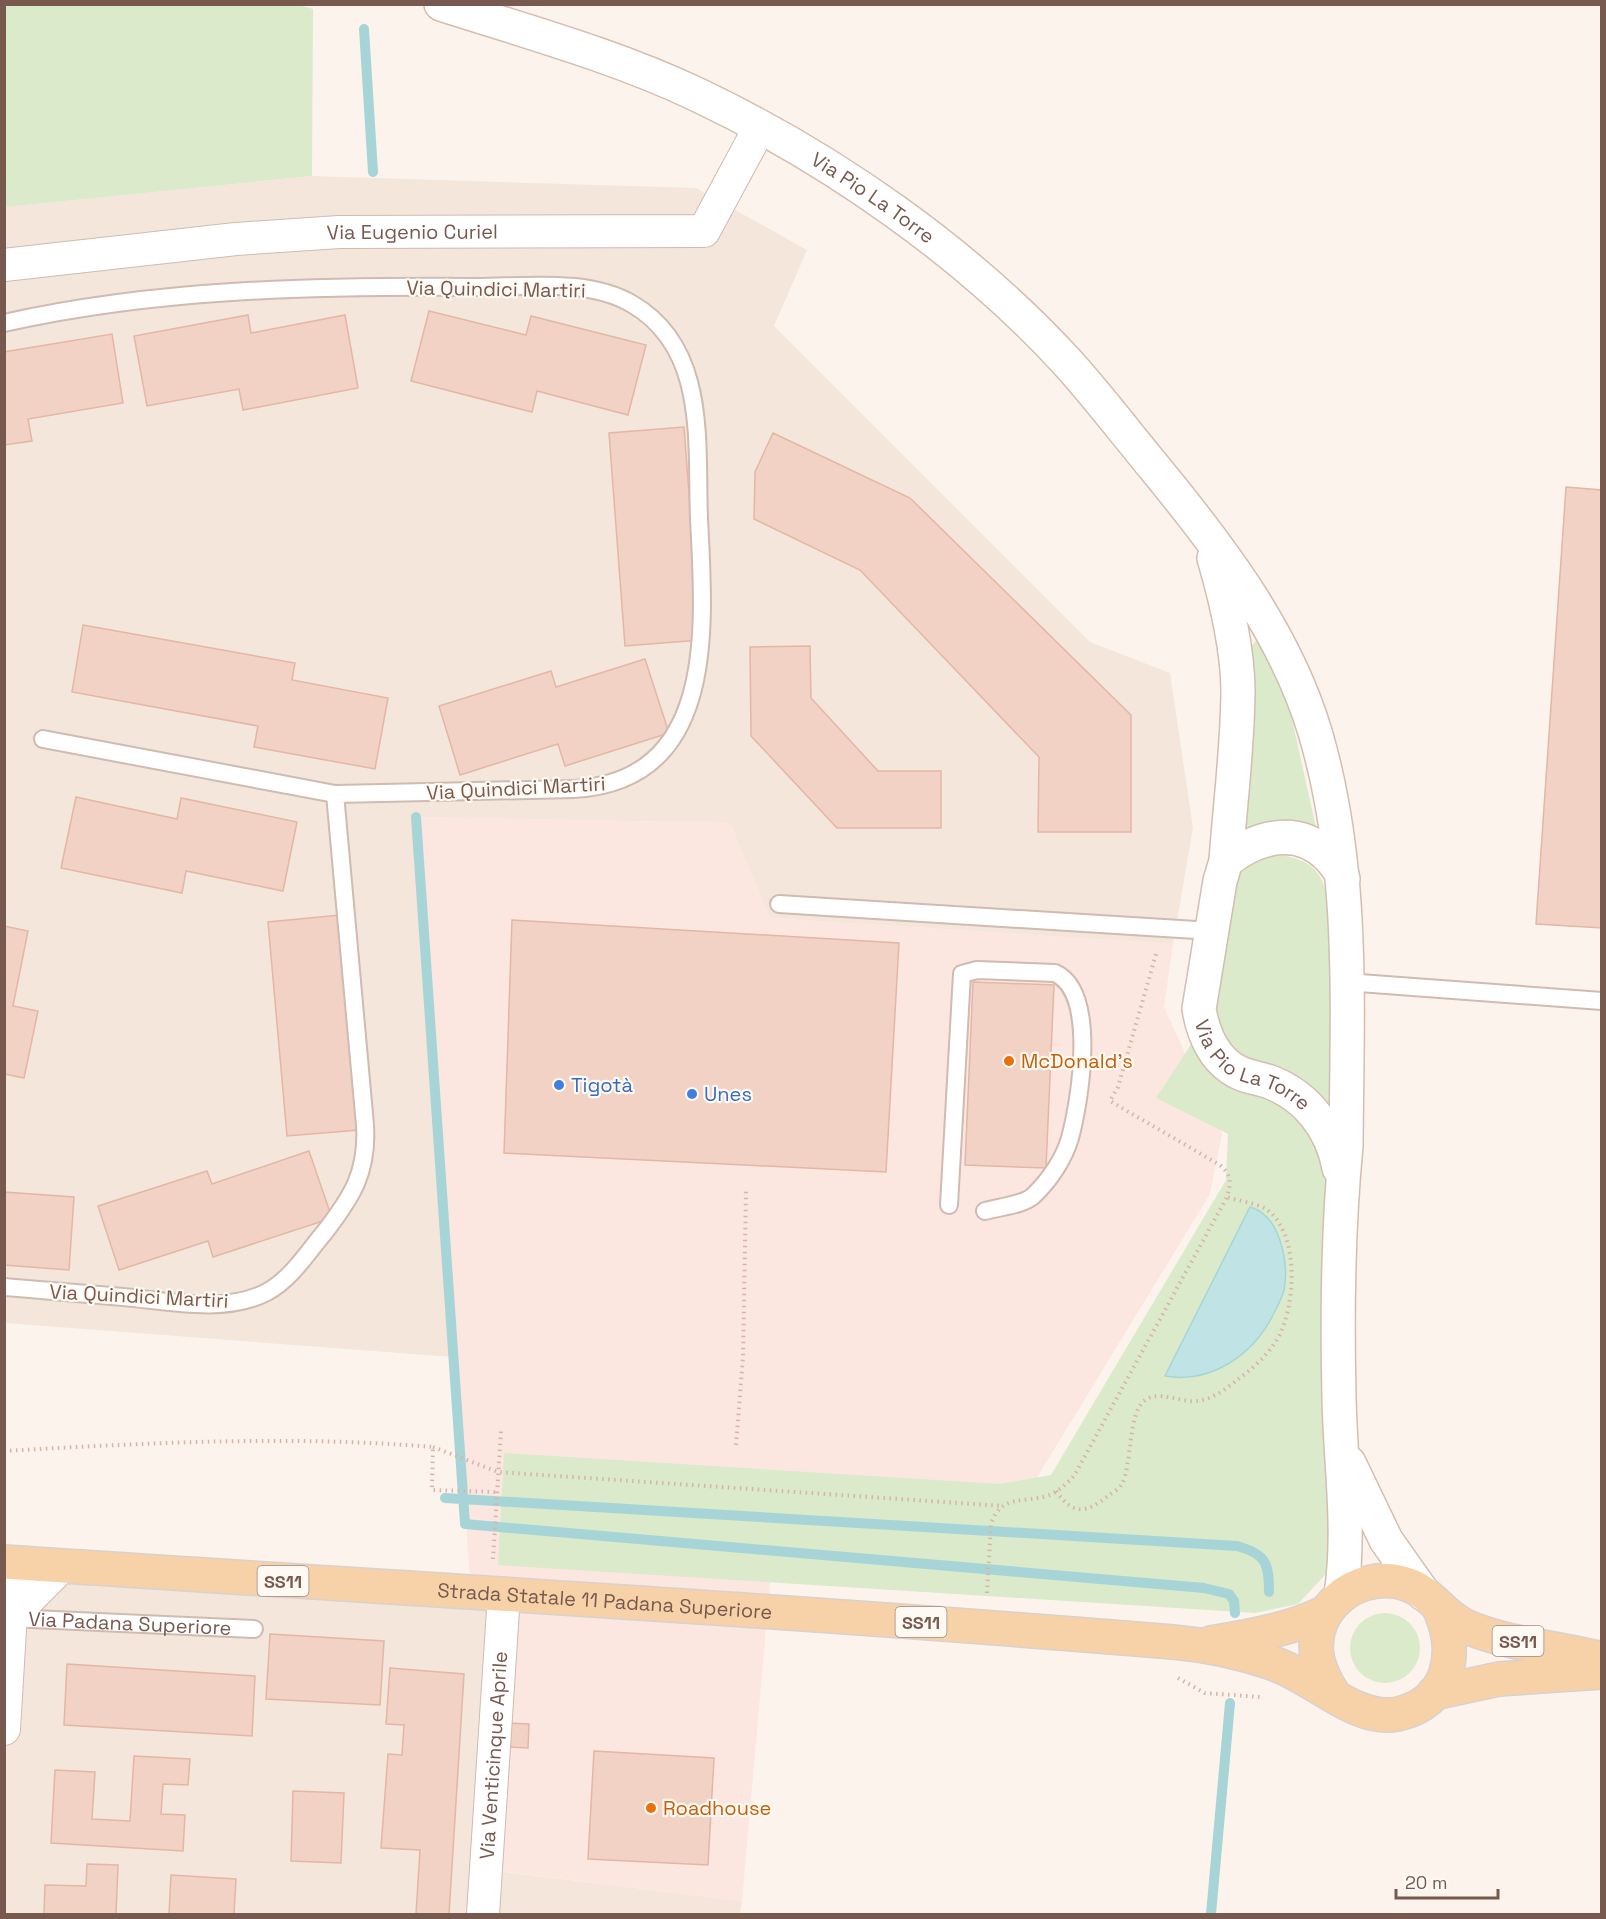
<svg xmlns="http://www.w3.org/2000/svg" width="1606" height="1919" font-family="'Space Grotesk',sans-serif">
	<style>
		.residential { fill: #f4e6da }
		.commercial { fill: #fce6e0 }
		.green { fill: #daeaca }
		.water { fill: #c0e4e6; stroke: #a7d5d7; stroke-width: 1.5 }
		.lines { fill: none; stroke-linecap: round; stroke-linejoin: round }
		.stream { stroke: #a7d5d7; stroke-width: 10 }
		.building { fill: #f1d2c4; stroke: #e3b7a5; stroke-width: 1.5 }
		.lane-casing { stroke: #cfbbb1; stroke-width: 20 }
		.street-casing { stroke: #cfbbb1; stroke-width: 34 }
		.secondary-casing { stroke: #d4bdb1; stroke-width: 36 }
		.primary-casing { stroke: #d9d1ce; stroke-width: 36 }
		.path { stroke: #d6b4a7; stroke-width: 4; stroke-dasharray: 1.5 4.5; stroke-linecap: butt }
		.lane { stroke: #fff; stroke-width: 16 }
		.street { stroke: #fff; stroke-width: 32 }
		.secondary { stroke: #fff; stroke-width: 33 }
		.primary { stroke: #f7d2a8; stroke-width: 33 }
		.food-dot { fill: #e8710a; stroke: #fef9f3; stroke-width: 2 }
		.shop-dot { fill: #3f7fe0; stroke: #fef9f3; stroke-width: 2 }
		.labels { text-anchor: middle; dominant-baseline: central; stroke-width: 4.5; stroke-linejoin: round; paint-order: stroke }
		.shield { fill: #fef9f3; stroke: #a08980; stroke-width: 1.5 }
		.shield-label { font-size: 18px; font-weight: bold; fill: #77594f }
		.street-label { font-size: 20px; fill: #77594f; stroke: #fef9f3 }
		.food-label { font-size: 20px; fill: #c56008; stroke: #fef9f3; text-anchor: start }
		.shop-label { font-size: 20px; fill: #366cbe; stroke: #fef9f3; text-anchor: start }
	</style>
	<rect width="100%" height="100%" fill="#fcf4ec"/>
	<path class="residential" d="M312,176l384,12 111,62 -33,76 316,316 80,31 23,155 -20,116 -403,-26 -40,-95 -314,-6 37,540 -448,-34 -1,-1116z
		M62,1566l442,27 -17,277 255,31 -2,13h-735l-1,-296z"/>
	<path class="commercial" d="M416,817l314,6 40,95 403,26 -9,63 58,127 -12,60 -183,300 -248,-12 -37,419 -243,-30 5,-275 -33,-3z"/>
	<path class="green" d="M296,4l17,5 -1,167 -307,31v-202z
		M1259,638l26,50 32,144 -69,2 -7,-4 9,-183z
		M1273,854c14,2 31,4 42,16 31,33 19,189 19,238l-4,1 -91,-49 -13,-15 -13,-41 16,-116c13,-21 20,-27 44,-34z
		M1192,1043l12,22 30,19 39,17 25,16 29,41 -4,281 10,89v28l-8,19 -27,29 -43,9 -757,-48 6,-112 496,31 51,-9 175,-295 2,-46 -72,-36z
		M1350 1648a35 35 0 1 1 70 0a35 35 0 1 1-70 0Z"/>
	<path class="water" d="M1250,1207c30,8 39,55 34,83 -2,8 -7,17 -11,25 -20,40 -62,69 -108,61z"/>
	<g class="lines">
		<path class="stream" d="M364,29l9,143
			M416,817l49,707 739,64 25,6 5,7 1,12
			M445,1498l792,48c29,8 32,17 32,46
			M1211,1914l19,-211"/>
	</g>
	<path class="building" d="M429,311l97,24 5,-19 115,29 -18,70 -91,-24 -5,21 -121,-31z
		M248,315l3,18 94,-18 13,73 -115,22 -4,-21 -92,17 -13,-70z
		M112,334l11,69 -95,16 4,22 -28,4v-93z
		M684,427l16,213 -75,6 -16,-213z
		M773,433l137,65 221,217v117h-93l1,-75 -179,-187 -106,-51 1,-47z
		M1566,487l36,3v438l-66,-4z
		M83,625l212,38 -3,17 96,18 -13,71 -121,-22 4,-21 -186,-34z
		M810,646l1,52 67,73h63v57h-104l-86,-92 -1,-89z
		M645,659l24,74 -104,33 -7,-22 -98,31 -21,-69 112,-35 5,16z
		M76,797l101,22 4,-21 116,24 -14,69 -97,-20 -4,22 -121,-25z
		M340,915l19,215 -72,6 -19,-214z
		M512,920l387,23 -13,229 -382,-19z
		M4,926l24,5 -15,75 25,5 -14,67 -20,-4z
		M973,982l81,3 -8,183 -81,-3z
		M309,1151l23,67 -119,39 -5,-16 -89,29 -21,-64 109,-35 5,13z
		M4,1192l70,5 -5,73 -65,-5z
		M270,1634l114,7 -4,64 -114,-6z
		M67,1664l188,12 -3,60 -188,-11z
		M390,1668l74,6 -15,240h-33l4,-64 -39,-2 7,-94 14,1 2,-30 -18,-1z
		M508,1723l21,1 -1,24 -21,-1z
		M594,1751l120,7 -6,107 -120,-6z
		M134,1756l56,3 -2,26 -25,-1 -2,30 24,1 -2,36 -132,-8 4,-73 40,2 -3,47 38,2z
		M293,1791l51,2 -3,70 -50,-2z
		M87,1864l31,1 -2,49h-72l1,-29 41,1z
		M171,1875l65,4 -2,35h-65z"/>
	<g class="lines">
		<g class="lane-casing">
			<g id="lane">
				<path d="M4,323c155,-35 315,-37 472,-36 49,0 112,-9 156,17 76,44 64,139 67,214 5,105 20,263 -125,271l-239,5 30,331c3,47 -13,72 -41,108 -17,20 -33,46 -57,59 -42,22 -99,9 -144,5 -39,-3 -79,-7 -119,-10"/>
				<path d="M43,739l292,55"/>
				<path d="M779,904l433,27"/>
				<path d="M1346,982l256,19"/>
				<path d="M949,1205l13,-231 15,-4 78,3c43,19 25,128 15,165 -6,21 -21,43 -37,58 -10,9 -34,11 -48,15"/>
				<path id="s1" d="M10,1618l244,11"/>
			</g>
		</g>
		<g class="street-casing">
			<g id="street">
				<path id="s2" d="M4,265l232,-26 103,-7 365,-1 56,-104"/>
				<path d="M10,1618l52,-52"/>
				<path d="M4,1729l10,-166"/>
				<path id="s3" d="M483,1914l21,-319"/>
			</g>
		</g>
		<g class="secondary-casing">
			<g id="secondary">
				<path id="s4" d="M441,4c87,28 175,52 257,91 133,63 269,158 369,267 30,33 58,70 87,105 65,79 131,165 161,265 40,134 32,275 31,414 -8,82 -9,167 -7,250 1,67 12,132 2,199"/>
				<path id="s5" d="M1214,558c12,41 23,87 24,130 0,58 -8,116 -12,173l-6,20 -21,128c4,23 12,45 32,59 12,9 26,9 39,14 37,14 62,47 69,86"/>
				<path d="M1226,861c30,-24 71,-36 102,-5 7,8 13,14 15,23"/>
				<path d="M1349,1463l37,77 38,54"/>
			</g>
		</g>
		<g class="primary-casing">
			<g id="primary">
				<path id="s6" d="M4,1562c390,26 780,48 1169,80 34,3 67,10 99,21 41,13 84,60 126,51 52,-12 61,-61 42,-104"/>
				<path d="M1211,1643c39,-7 79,-13 115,-31"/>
				<path d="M1434,1693l65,-14 103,-7"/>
				<path d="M1334,1695c-15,-23 -24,-46 -13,-73 17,-39 69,-55 104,-28 15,12 27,28 47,35 41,16 87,19 130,30"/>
			</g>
		</g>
		<path class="path" d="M736,1445l7,-88 3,-166
			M433,1447l65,25 505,34
			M4,1451c142,-8 287,-16 429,-4l-1,43 65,2
			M1056,1491c18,25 30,22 52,5 4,-3 11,-7 14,-12 10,-19 6,-70 22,-83 14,-12 37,2 53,0 16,-2 29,-12 40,-21 14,-10 30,-24 39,-39 20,-31 25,-108 -10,-132 -10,-6 -28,-8 -39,-12
			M493,1559l8,-128
			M987,1593l4,-69c10,-30 33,-21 56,-28 11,-4 19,-12 27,-20l153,-279c4,-15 5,-21 -7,-32l-110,-64 8,-14 38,-133
			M1178,1678l27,15 55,4"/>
		<use href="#lane" class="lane"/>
		<use href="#street" class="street"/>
		<use href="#secondary" class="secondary"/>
		<use href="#primary" class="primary"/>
	</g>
	<g class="food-dot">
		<circle cx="1009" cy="1061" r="6"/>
		<circle cx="651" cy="1808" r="6"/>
	</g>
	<g class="shop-dot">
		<circle cx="559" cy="1085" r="6"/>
		<circle cx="692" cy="1094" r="6"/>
	</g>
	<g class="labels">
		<g class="shield">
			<rect x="257.5" y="1566" width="51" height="30" rx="4.5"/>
			<rect x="895.5" y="1607" width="51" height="30" rx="4.5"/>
			<rect x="1492.5" y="1626" width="51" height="30" rx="4.5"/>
		</g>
		<g class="shield-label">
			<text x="283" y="1581">SS11</text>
			<text x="921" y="1622">SS11</text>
			<text x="1518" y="1641">SS11</text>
		</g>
		<g class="street-label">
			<text stroke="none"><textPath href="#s4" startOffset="476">Via Pio La Torre</textPath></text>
			<text stroke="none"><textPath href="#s2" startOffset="410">Via Eugenio Curiel</textPath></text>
			<text transform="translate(496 289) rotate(1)">Via Quindici Martiri</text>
			<text transform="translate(516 788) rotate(-3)">Via Quindici Martiri</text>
			<text stroke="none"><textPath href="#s5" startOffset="540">Via Pio La Torre</textPath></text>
			<text transform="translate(139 1296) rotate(3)">Via Quindici Martiri</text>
			<text stroke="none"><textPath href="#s6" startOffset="602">Strada Statale 11 Padana Superiore</textPath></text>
			<text stroke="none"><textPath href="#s1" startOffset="120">Via Padana Superiore</textPath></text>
			<text stroke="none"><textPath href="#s3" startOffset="159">Via Venticinque Aprile</textPath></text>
		</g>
		<g class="food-label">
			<text x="1021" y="1061">McDonald's</text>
			<text x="663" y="1808">Roadhouse</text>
		</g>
		<g class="shop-label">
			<text x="571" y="1085">Tigotà</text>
			<text x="704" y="1094">Unes</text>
		</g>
	</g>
	<rect width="1606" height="1919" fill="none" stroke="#77594f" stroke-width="12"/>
	<path d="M1396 1889v9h102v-9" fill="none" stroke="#77594f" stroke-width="3"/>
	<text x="1405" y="1889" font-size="18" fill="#77594f" stroke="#fef9f3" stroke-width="4.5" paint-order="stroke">20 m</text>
</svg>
